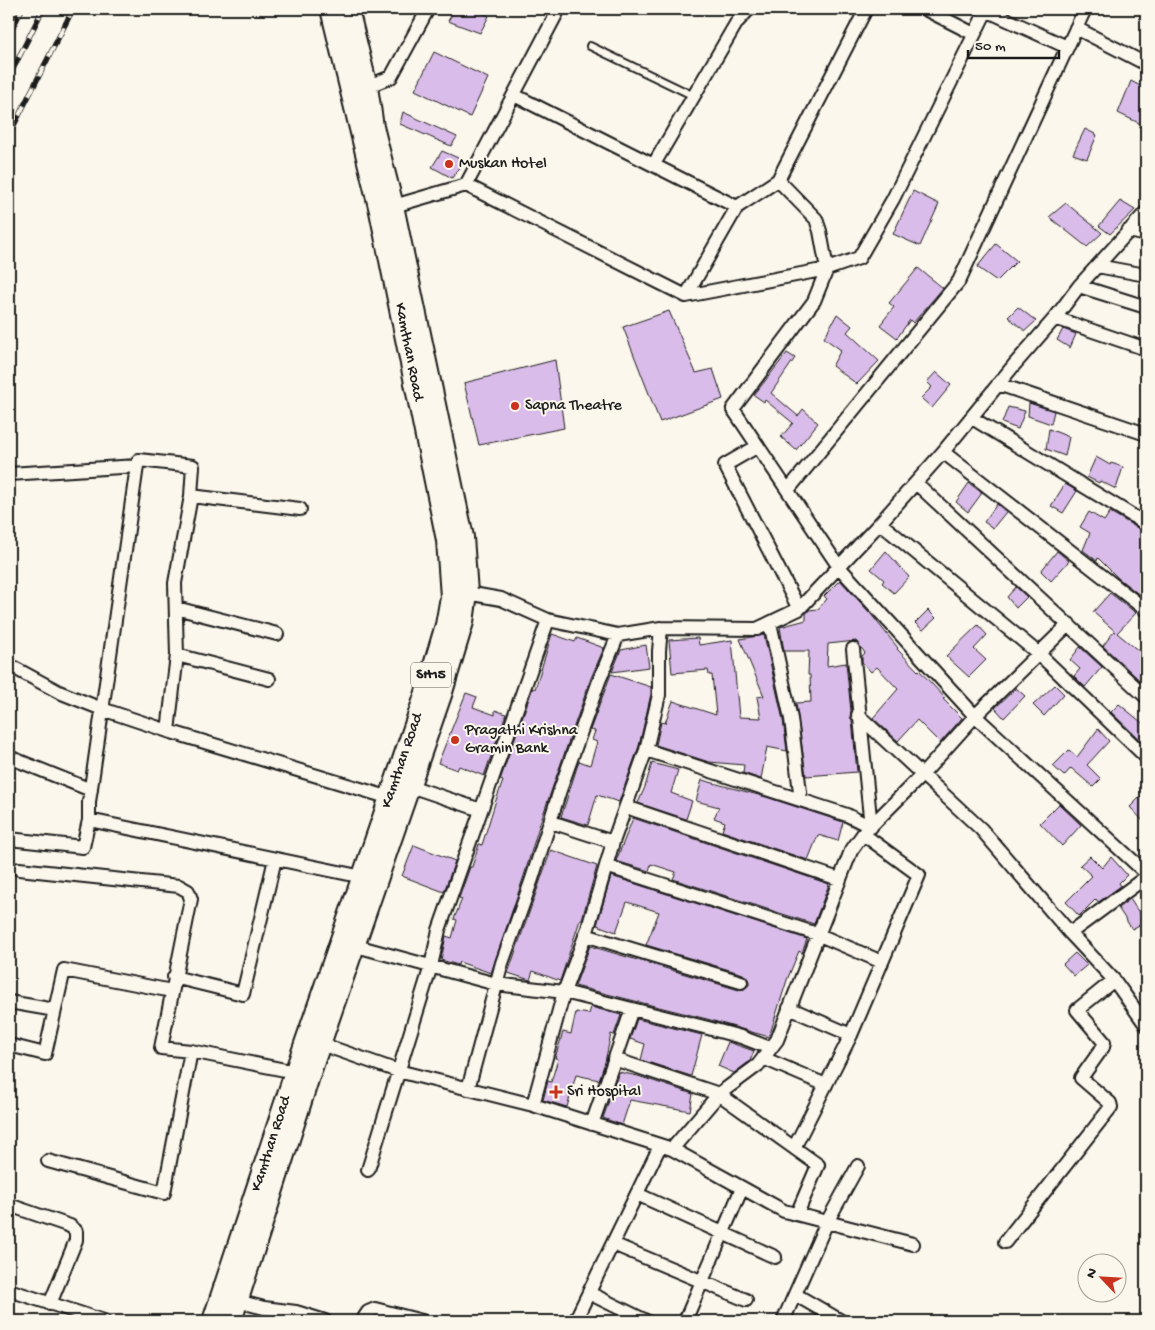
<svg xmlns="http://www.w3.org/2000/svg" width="1155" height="1330" font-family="'Gochi Hand',sans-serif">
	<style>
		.building { fill: #dabcea; stroke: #1c1c1c }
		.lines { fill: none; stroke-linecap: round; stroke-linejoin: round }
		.lane-casing { stroke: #1c1c1c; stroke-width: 10 }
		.street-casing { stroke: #1c1c1c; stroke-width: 16 }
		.primary-casing { stroke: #1c1c1c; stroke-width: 24 }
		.lane { stroke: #fbf7ec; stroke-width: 6 }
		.street { stroke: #fbf7ec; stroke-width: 12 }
		.primary { stroke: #fbf7ec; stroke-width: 20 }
		.rail-casing { stroke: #1c1c1c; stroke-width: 5.5 }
		.rail { stroke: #fbf7ec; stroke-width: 4; stroke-dasharray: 11; stroke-linecap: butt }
		.poi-dot { fill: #c8321e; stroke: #fbf7ec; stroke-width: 2 }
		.labels { text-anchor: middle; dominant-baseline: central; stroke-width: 4; stroke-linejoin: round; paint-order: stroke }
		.shield { fill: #fbf7ec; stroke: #5f5e5a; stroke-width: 1 }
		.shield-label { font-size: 15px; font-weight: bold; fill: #1c1c1c }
		.poi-label { font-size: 16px; fill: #1c1c1c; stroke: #fbf7ec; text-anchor: start }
		.street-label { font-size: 16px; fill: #1c1c1c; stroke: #fbf7ec }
	</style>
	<rect width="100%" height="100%" fill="#fbf7ec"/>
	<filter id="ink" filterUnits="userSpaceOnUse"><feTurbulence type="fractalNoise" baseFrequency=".02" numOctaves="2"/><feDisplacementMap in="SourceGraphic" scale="10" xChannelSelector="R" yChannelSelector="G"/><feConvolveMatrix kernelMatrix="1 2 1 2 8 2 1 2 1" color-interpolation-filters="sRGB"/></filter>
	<g filter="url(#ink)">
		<path class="building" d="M455,9h19l15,7 -9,17 -32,-12z
			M434,52l54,26 -18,39 -55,-27z
			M1131,81l15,8v31l-3,5 -25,-12z
			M403,112l54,25 -6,9 -51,-22z
			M1085,129l12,6 -10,24 -14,-5z
			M442,151l23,10 -13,17 -20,-11z
			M913,191l26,13 -19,42 -27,-12z
			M1120,201l15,9 -25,24 -11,-8z
			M1066,203l36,30 -15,14 -38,-30z
			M996,244l21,17 -20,20 -20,-14z
			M918,268l25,20 -30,35 -3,-3 -13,18 -17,-13 14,-18 -5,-4z
			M1018,307l18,14 -11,10 -17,-14z
			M669,311l27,62 17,-4 10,30 -63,23 -37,-95z
			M837,314l15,12 -5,6 32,29 -22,23 -25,-18 9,-16 -17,-12z
			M1063,329l13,5 -6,14 -13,-8z
			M787,353l8,5 -24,35 27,23 5,-7 15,14 -22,27 -15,-13 12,-14 -28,-23 -1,2 -10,-7z
			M555,360l9,68 -85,17 -15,-62z
			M936,372l15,13 -19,23 -11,-10 11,-11 -5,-5z
			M1029,403l25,8 -3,13 -23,-8z
			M1008,407l17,4 -7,18 -16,-6z
			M1049,429l20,8 -4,19 -19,-7z
			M1096,457l14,8 1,-2 12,4 -7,22 -16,-8 -1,2 -12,-6z
			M969,483l13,10 -14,19 -12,-10z
			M1065,484l12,7 -14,22 -12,-7z
			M997,504l9,8 -13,16 -9,-6z
			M1089,512l15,9 6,-9 36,21v64l-1,2 -27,-21 -20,-20 -1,3 -14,-11 7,-17 -10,-6z
			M886,551l23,26 -15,16 -12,-10 2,-3 -13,-11z
			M1057,551l12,10 -18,20 -10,-10z
			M840,580l30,33 28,35 -1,1 21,22 1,-1 26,28 -2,1 19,19 -22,25 -23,-23 -19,21 -25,-23 25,-29 -21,-22 -6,5 -9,-10v-6l3,-3 -9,-12 -28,3 -1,22 19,-3 5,48 -1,6 2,3 5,52 -51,4 -10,-73 15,-1 -1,-27h-2l1,-24h-25l-4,-24 26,-7v-6l3,-4 9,-1 9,-10 -3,-3z
			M1016,587l11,10 -11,11 -9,-11z
			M1110,593l26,20 -19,20 29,24v29l-43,-40 11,-15 2,1 -23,-20z
			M928,610l8,8 -13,12 -8,-7z
			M978,625l9,10 -13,14 12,11 -17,17 -23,-21z
			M552,634l23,8 2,-4 27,10 -13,30 -52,148 -15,50 -33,97 -32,-11 -1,3 -17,-5 5,-24 6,2 5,-18 -3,-1 8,-20 -3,-1 11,-31h2l7,-23 3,1 14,-45 7,-19 -3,-1 32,-90 1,-2 2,1z
			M764,635l19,85 4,31 -20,-4 -6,32 -18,-6 1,-8 -35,-3 -53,-17 5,-23 4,1 8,-22 43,14 -4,-40h-3l-1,-5 -36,3 -3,-33 29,-2 1,7 33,-5 7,77 22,1 -4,-21 7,-1 -24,-57z
			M646,645l3,22 -37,5 9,-22z
			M1080,647l22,20 -17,20 -11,-11 6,-7 -10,-9z
			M611,674l40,13v7l-12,52 -20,56 -22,-7 -9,30 -27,-8 18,-56 11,4 7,-23 -5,-2 3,-9 -5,-1z
			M1055,685l9,9 -20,22 -11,-11z
			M1016,688l9,8 -21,22 -9,-10z
			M466,693l11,4 -4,10 22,8v-5l11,4 -22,62 -25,-10 -2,4 -19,-7z
			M1119,704l27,22v20l-35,-34z
			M1098,729l11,12 -22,24 14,14 -8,8 -22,-19 -7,8 -11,-10 16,-16 8,7z
			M652,763l26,7 -7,23 21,8 -6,18 -48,-16 7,-16z
			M702,780l64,17 77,25 -5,19 -20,-6 -10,25 -86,-29 3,-9 -11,-4 5,-11 -23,-6z
			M1146,791v33l-16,-17z
			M1059,804l22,21 -19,21 -22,-23z
			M633,818l196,66 -15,40 -141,-45 3,-7 -25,-8 -2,7 -33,-10z
			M414,845l41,16 -11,31 -42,-16z
			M551,850l46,16 -15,53 -2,1 -20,61 -27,-10 -3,9 -22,-7z
			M1090,856l12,12 9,-11 16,18 -8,8 2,3 -21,15 -2,1 -2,-3 -17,17 -13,-14 26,-26 -12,-11z
			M611,876l196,63 -5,14 -3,-2 -12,29 -18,57 -62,-18 -132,-33 15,-40 149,44h4l6,-5v-5l-6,-6 -97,-29 13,-33 -32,-10 -11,30 -19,-7z
			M1130,899l15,23 -13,7 -14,-21z
			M1075,953l12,12 -13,11 -11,-12z
			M591,1007l30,8 -7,20 -3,-1 -6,28 -6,18 -23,-5 -9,32 -24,-7 5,-19 3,1 7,-23 -3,-1 8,-26 8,2 5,-22 13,2z
			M637,1019l65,16 -11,41 -50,-16 4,-16 -15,-5z
			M728,1042l26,9 -4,10 -16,12 -16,-7z
			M619,1072l19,4 55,18 -3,17 -60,-11 -8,25 -19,-7z"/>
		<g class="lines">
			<g class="lane-casing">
				<path id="lane" d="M590,46l104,50"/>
			</g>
			<g class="street-casing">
				<path id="street" d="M925,9l49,25
					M986,10l81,37
					M1076,28l70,36
					M361,89l30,-12 37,-68
					M514,95l223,112 41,-27 88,-171
					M654,164l83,-142 12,-13
					M778,180l38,39 4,12 7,38 -13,32 -81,108 106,158 136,149 171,157
					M466,185l220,111 141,-27 32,-11 34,-59 94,-190
					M387,208l79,-23 93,-176
					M1128,231l18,4
					M1097,266l49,9
					M1079,286l67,21
					M686,296l51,-89
					M1055,318l91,31
					M998,384l148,50
					M972,418l174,106
					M758,446l-33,19 74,144
					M943,452l203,158
					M9,474l128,-8 2,-6 54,6 -2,30 109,13
					M916,483l230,214
					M788,490l171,-209 126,-272
					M880,523l159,131 107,103
					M461,595l6,-2 34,6 47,21 70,15 43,-7 96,1 42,-20 81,-86 63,-71 71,-87 41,-47 24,-32 67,-74
					M176,608l101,26
					M770,623l21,96 10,81
					M853,649l18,178
					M177,655l92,24
					M9,665l50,27 43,17 66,22 229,69
					M858,715l123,114 89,104
					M168,731l9,-76 -2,-72 16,-87
					M646,750l201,65 24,12
					M9,757l82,33
					M410,786l71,24
					M626,807l213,72
					M89,820v-18l48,-336
					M551,822l62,20
					M9,839l74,8 6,-27 274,57
					M606,866l211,68 65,28
					M19,869l160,17 9,5 3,8 -30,149 30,3
					M1146,877l-76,56 44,47 32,45
					M585,935l156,47
					M349,944l147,40 68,8 144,36 33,9 29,11
					M174,977l69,17 32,-135
					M9,1002l46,8
					M789,1008l62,27 68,-160 -56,-41
					M321,1044l77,27 135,34 139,44 112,62 129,33
					M9,1045l36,9 19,-84 108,21
					M763,1058l63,27
					M614,1059l105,35 99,71 -21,49
					M468,1089l34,-126 30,-84 28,-89 39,-109 19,-46
					M533,1105l31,-113 24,-64 25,-86 33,-92 13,-55v-44l2,-23
					M592,1124l40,-115
					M794,1148l57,-113
					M672,1149l47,-55 39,-29 19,-25 74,-189 12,-17 59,-59 53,-59 94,-92
					M48,1161l116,32 27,-142 104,21
					M368,1170l63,-204 8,-36 109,-310
					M637,1194l138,63
					M9,1205l61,21 6,5v9l-26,64
					M1005,1242l106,-135 -1,-4 -29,-25 22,-31 1,-5 -27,-32 37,-30
					M613,1244l133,56
					M9,1290l95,31
					M589,1293l57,28
					M796,1295l45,26
					M230,1299l34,9 32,4 29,9
					M362,1321l6,-9 7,-3 47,12
					M575,1321l85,-175
					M685,1321l57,-133
					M783,1321l44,-99 31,-56"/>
			</g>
			<g class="primary-casing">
				<path id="primary" d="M213,1321l82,-248 130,-377 21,-71 5,-28 -4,-57 -67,-329 -49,-202
					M231,1321l80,-251 131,-378 21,-70 4,-29 -4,-56 -70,-331 -20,-79 -6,-40 -19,-78"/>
			</g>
			<use href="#lane" class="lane"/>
			<use href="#street" class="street"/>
			<use href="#primary" class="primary"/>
			<g class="rail-casing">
				<path id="rail" d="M9,35l13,-26
					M9,77l34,-68
					M9,135l64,-126"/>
			</g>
			<use href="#rail" class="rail"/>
		</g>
	</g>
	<g class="poi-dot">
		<circle cx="449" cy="164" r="5"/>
		<circle cx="515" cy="406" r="5"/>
		<circle cx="455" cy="740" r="5"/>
		<path d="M553.5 1084.5h5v5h5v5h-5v5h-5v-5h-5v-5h5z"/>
	</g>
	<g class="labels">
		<rect class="shield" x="411" y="662.5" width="40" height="25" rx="4"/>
		<g class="shield-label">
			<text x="431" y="675">SH15</text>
		</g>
		<g class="poi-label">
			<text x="459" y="164">Muskan Hotel</text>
			<text x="525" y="406">Sapna Theatre</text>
			<text x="465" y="731">Pragathi Krishna<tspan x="465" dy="18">Gramin Bank</tspan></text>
			<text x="567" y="1092">Sri Hospital</text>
		</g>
		<g class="street-label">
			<text transform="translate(408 352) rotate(79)">Kamthan Road</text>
			<text transform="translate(403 761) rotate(-71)">Kamthan Road</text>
			<text transform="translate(272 1144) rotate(-72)">Kamthan Road</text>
		</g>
	</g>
	<rect width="1155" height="1330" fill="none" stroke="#fbf7ec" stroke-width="30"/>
	<rect x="15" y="15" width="1125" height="1300" fill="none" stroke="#1c1c1c" stroke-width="2" filter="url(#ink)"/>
	<g transform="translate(1102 1278) rotate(295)"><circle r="24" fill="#fbf7ec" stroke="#a29f99"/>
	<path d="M0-4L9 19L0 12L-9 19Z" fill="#c8321e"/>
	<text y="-8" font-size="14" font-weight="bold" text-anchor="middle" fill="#1c1c1c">N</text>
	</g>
	<path d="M968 50v8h91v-8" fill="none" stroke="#1c1c1c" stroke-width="2.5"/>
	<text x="975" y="50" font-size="15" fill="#1c1c1c" stroke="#fbf7ec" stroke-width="4" paint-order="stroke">50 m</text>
</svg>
